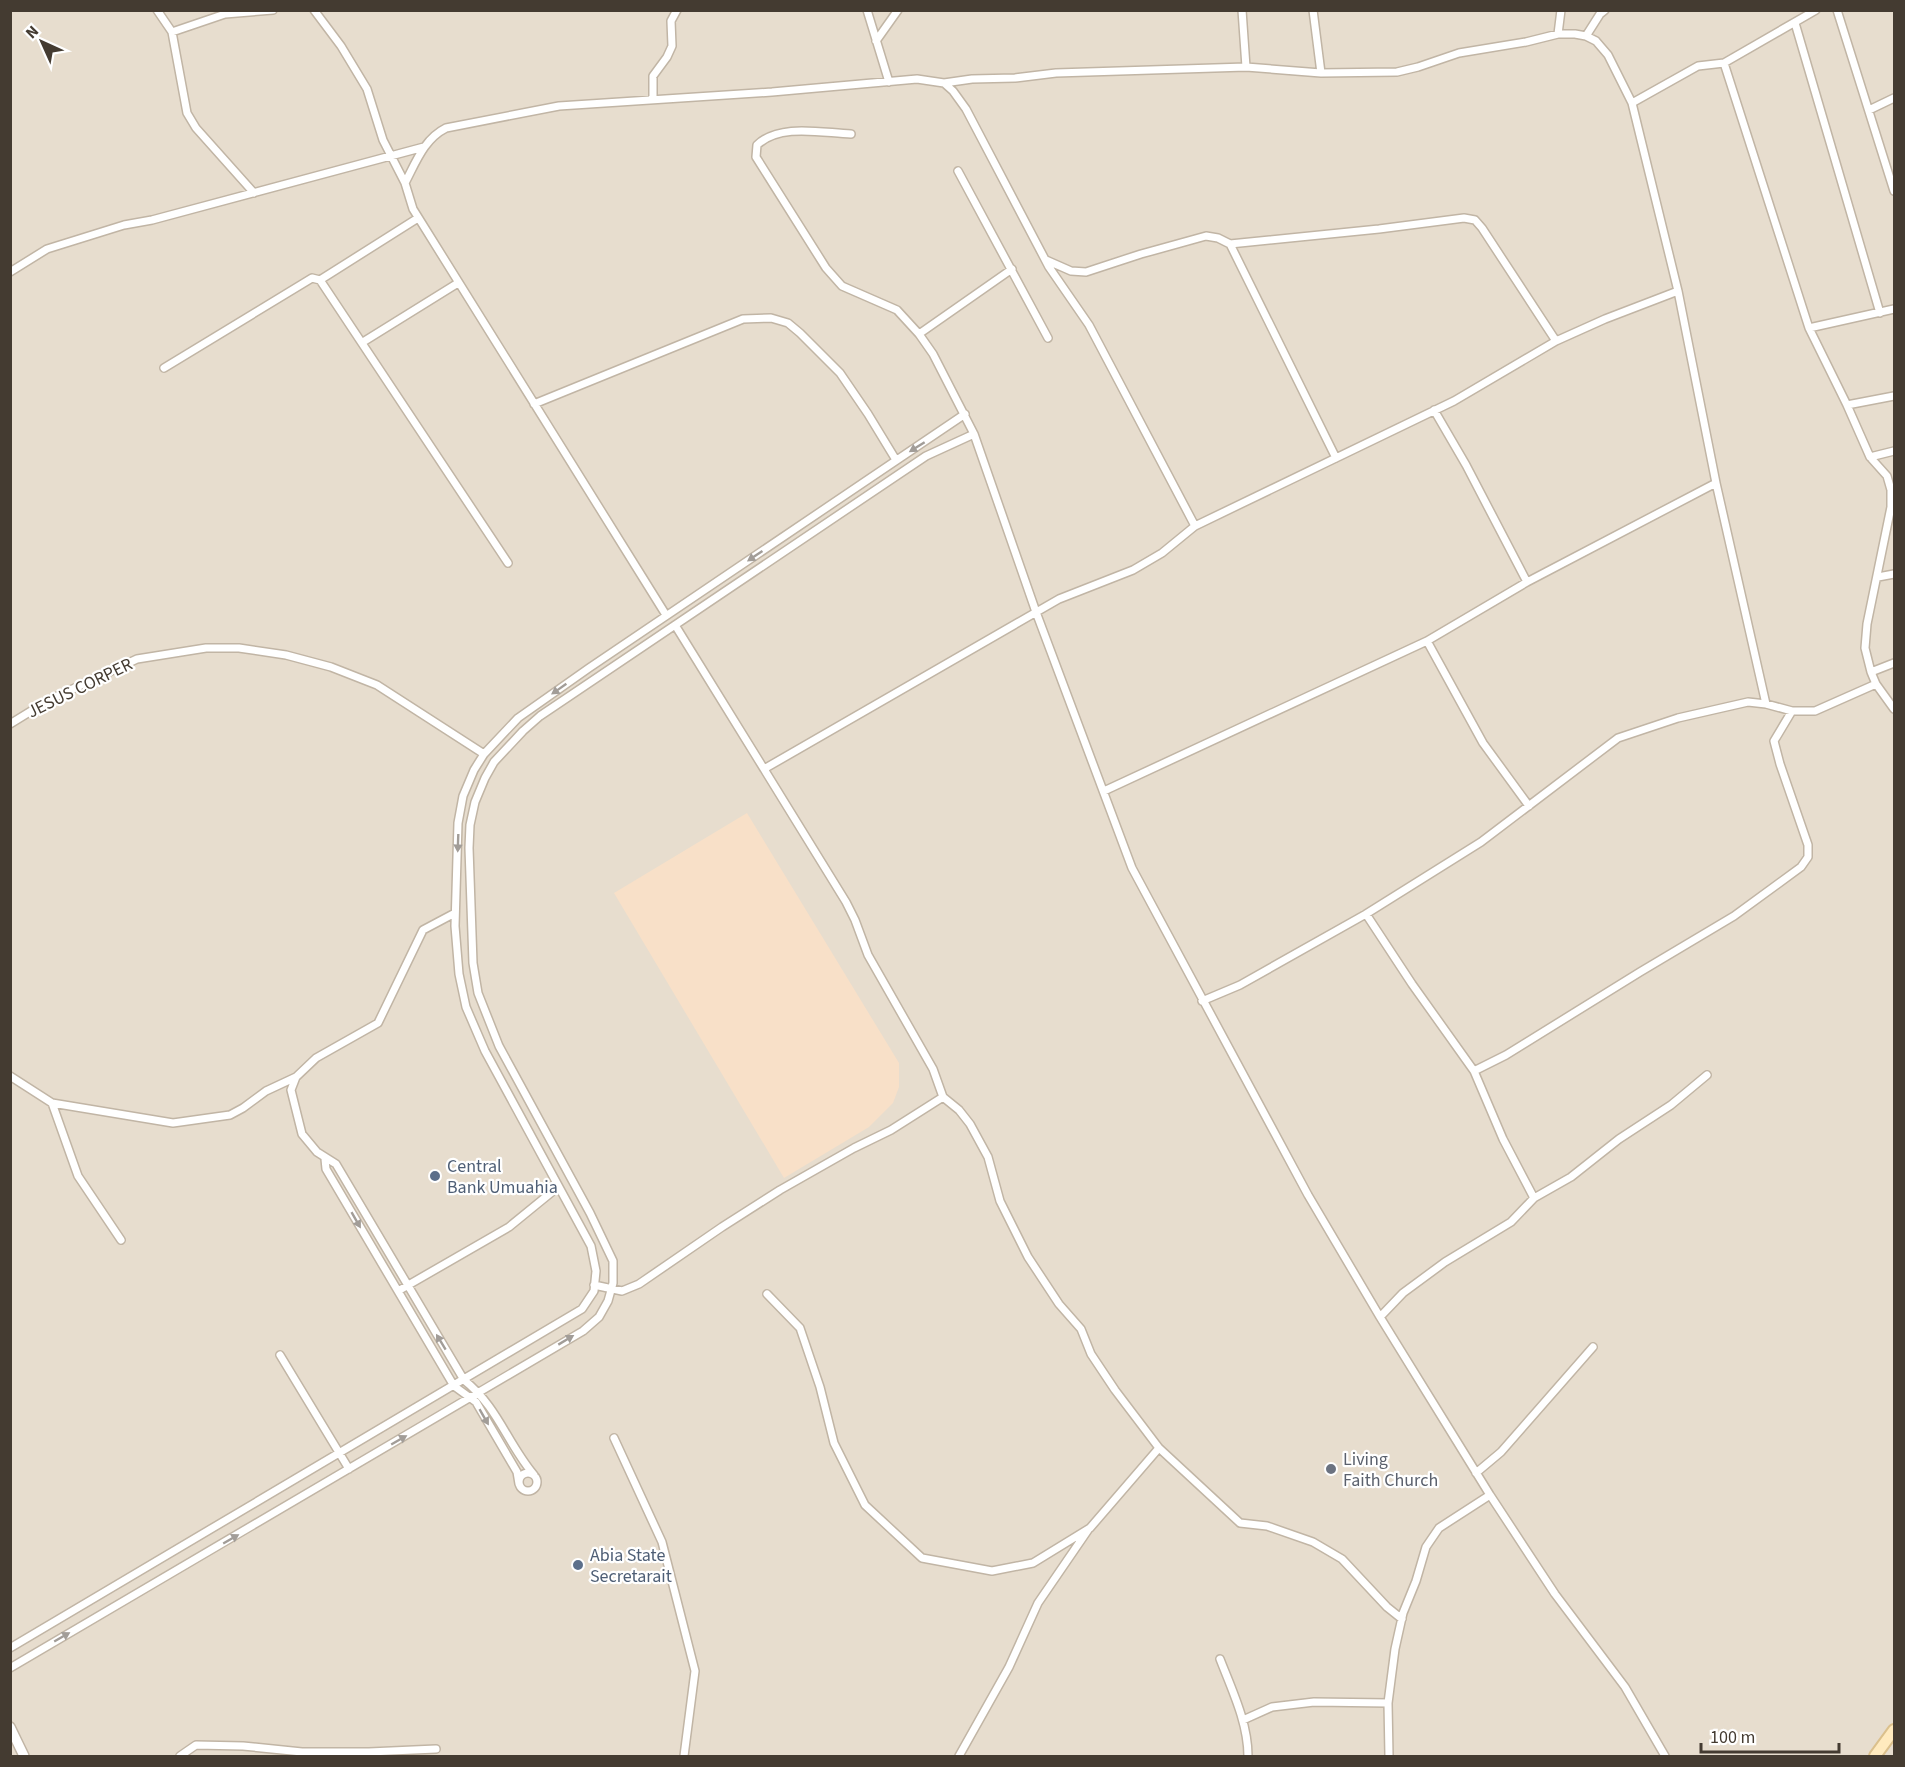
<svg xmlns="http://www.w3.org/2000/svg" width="1905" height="1767" font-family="'Source Sans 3',sans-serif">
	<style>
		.residential { fill: #e7ddce }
		.commercial { fill: #f8e0c8 }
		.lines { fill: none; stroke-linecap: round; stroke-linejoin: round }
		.minor-casing { stroke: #c1b5a5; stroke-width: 10 }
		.tertiary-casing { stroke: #c1b5a5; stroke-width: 12 }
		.secondary-casing { stroke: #dbc08c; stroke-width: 14 }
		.minor { stroke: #fff; stroke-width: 7 }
		.tertiary { stroke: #fff; stroke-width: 9 }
		.secondary { stroke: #ffeabe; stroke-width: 10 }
		.oneway { fill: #a29d98 }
		.service-dot { fill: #5c6f8a; stroke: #fff; stroke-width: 2 }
		.worship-dot { fill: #6b7280; stroke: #fff; stroke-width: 2 }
		.labels { text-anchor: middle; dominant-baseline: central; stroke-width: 4.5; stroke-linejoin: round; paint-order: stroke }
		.street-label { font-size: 18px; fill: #443b31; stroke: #fff }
		.service-label { font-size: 18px; fill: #4e5e75; stroke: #fff; text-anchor: start }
		.worship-label { font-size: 18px; fill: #5b616d; stroke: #fff; text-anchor: start }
	</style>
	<rect width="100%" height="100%" fill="#f3ece1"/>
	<path class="residential" d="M11,11h1883v1745h-1883z"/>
	<path class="commercial" d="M747,813l152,250v24l-6,16 -24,24 -85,51 -170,-285z"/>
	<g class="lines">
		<g class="minor-casing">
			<path id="minor" d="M157,10l15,22 15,81 9,15 58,65
				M314,10l27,36 26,43 16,51 22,43
				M867,10l22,72
				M1242,10l4,57
				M1313,10l8,63
				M1837,10l57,181
				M1795,23l85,290
				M172,32l53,-18 48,-4
				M1558,34l3,-24
				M1586,36l14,-22 5,-4
				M876,41l22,-31
				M1724,63l85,265 38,77 23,52 17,19 4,14v17l-24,117 -2,24 6,24 5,12 18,25
				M944,83l28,-4 43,-1 41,-5 190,-6 75,6 76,-1 21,-5 41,-14 67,-11 32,-8h17l11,2 10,5 12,14 24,48
				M653,99v-23l14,-19 5,-11 -1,-25 6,-11
				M1869,110l25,-12
				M851,134c-29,-1 -71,-11 -94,11l-1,12 70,111 16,18 55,24 22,24 14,20 41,80 62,178 96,256 176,327 72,122 110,178 65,99 70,93 40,69
				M958,171l90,167
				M1230,244l149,-15 85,-11 11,2 7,8 74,113
				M1046,260l25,11 15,1 55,-18 65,-18 12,2 12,6 106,214
				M10,272l37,-23 77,-24 28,-5 272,-73
				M320,280l98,-62
				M1809,328l85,-19
				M919,334l93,-65
				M363,342l95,-59
				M164,368l148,-90 8,2 188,283
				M534,404l209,-85 28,-1 17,5 12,10 40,40 28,41 28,46
				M1847,405l47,-9
				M1434,410l32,55 61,117
				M1870,457l24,-6
				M1716,483l-38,-192 -46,-188 66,-37 26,-3 92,-53
				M1878,577l16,-3
				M666,615l-253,-406 -8,-26c11,-21 19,-44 41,-55l113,-22 213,-14 145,-13 27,4 9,8 13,18 83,158 40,58 106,201
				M675,625l89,144 295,-170 74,-29 29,-17 33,-27 259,-125 102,-60 49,-22 73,-28
				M1427,641l100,-59 189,-99 50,221
				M1871,672l23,-9
				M10,724l39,-24 88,-41 69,-11h33l47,7 45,12 46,18 107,69
				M764,769l82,133 9,18 13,35 65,114 10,28 16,13 11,14 18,33 12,44 28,56 31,47 22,25 10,25 24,36 44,58 -69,80 -57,35 -41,8 -70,-13 -57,-53 -31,-62 -14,-56 -20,-59 -33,-34
				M1104,791l323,-150 56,102 46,63
				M455,913l-32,17 -45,93 -62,35 -20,19 -5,13 11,44 15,18 19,12 128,216c34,27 43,63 70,95
				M1366,914l46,70 62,87 32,-16 134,-83 94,-56 67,-49 7,-10v-12l-28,-81 -6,-23 18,-30
				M1202,1001l38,-16 126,-71 115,-72 137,-104 60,-20 70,-16 18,2 26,7h23l61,-27
				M1474,1071l29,68 31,59
				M10,1076l42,27 121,20 57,-8 13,-7 23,-17 30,-14
				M52,1103l26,73 43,64
				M325,1159l1,10 128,217 22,16 41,70 2,12
				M594,1285l28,6 17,-7 83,-57 58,-37 74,-42 37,-18 52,-33
				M398,1291l111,-64 49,-40
				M1380,1317l23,-24 42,-31 66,-40 23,-24 37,-21 48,-38 52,-34 36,-30
				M280,1355l69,114
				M614,1438l48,104 33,129 -11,85
				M1159,1448l81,75 27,3 46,16 29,17 45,48 15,12
				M519 1482a9 9 0 1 1 18 0a9 9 0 1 1-18 0Z
				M1476,1473l25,-21 92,-105
				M10,1648l572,-339 12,-18 2,-20 -5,-25 -106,-195 -19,-44 -7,-33 -4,-48 3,-103 5,-27 11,-26 10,-16 34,-36 71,-50 376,-254
				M1220,1659c12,31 28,64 28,97
				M10,1668l573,-337 16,-14 9,-16 5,-18v-22l-23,-48 -91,-167 -21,-53 -5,-30 -4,-115 1,-23 5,-23 10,-24 9,-16 29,-31 17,-15 386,-260 48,-22
				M1243,1720l29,-13 42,-5 74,1
				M180,1756l16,-11 47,1 59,6h67l67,-3
				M959,1756l50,-89 29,-64 50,-73
				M1389,1756l-1,-53 7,-54 8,-36 13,-32 10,-34 13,-19 51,-33"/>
		</g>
		<g class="tertiary-casing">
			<path id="tertiary" d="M10,1727l14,29"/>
		</g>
		<g class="secondary-casing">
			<path id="secondary" d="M1875,1756l19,-26"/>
		</g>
		<use href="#minor" class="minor"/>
		<use href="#tertiary" class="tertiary"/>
		<use href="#secondary" class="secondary"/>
	</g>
	<defs><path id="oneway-solid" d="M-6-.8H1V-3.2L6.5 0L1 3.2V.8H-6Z" transform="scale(1.5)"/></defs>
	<g class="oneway">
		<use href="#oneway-solid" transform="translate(917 447) rotate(148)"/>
		<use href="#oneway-solid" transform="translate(755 556) rotate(146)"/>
		<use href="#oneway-solid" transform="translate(559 689) rotate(145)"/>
		<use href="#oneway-solid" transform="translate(458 843) rotate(92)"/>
		<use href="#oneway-solid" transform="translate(356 1220) rotate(60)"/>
		<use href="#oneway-solid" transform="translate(566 1340) rotate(-31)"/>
		<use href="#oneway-solid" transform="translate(441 1342) rotate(-121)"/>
		<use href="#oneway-solid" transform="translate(484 1417) rotate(60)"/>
		<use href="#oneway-solid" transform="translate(399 1440) rotate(-30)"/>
		<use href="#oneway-solid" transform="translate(231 1539) rotate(-30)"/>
		<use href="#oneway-solid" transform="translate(62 1637) rotate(-30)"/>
	</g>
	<g class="service-dot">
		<circle cx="435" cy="1176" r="6"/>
		<circle cx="578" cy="1565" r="6"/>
	</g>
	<circle class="worship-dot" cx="1331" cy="1469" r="6"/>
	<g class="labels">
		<g class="street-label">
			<text transform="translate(80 688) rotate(-26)">JESUS CORPER</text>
		</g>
		<g class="service-label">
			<text x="447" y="1166">Central<tspan x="447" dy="21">Bank Umuahia</tspan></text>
			<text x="590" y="1555">Abia State<tspan x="590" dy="21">Secretarait</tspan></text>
		</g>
		<g class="worship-label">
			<text x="1343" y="1459">Living<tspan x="1343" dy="21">Faith Church</tspan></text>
		</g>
	</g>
	<rect width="1905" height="1767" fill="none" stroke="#443b31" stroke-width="24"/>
	<g transform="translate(42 42) rotate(315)" stroke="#ffffff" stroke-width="4.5" paint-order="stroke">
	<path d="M0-4.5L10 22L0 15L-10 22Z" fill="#443b31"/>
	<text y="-9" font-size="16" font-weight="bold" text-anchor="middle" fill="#443b31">N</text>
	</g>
	<path d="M1701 1743v9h138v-9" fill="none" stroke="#443b31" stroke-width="3"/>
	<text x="1710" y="1743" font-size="18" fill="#443b31" stroke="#ffffff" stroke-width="4.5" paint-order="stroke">100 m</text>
</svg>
